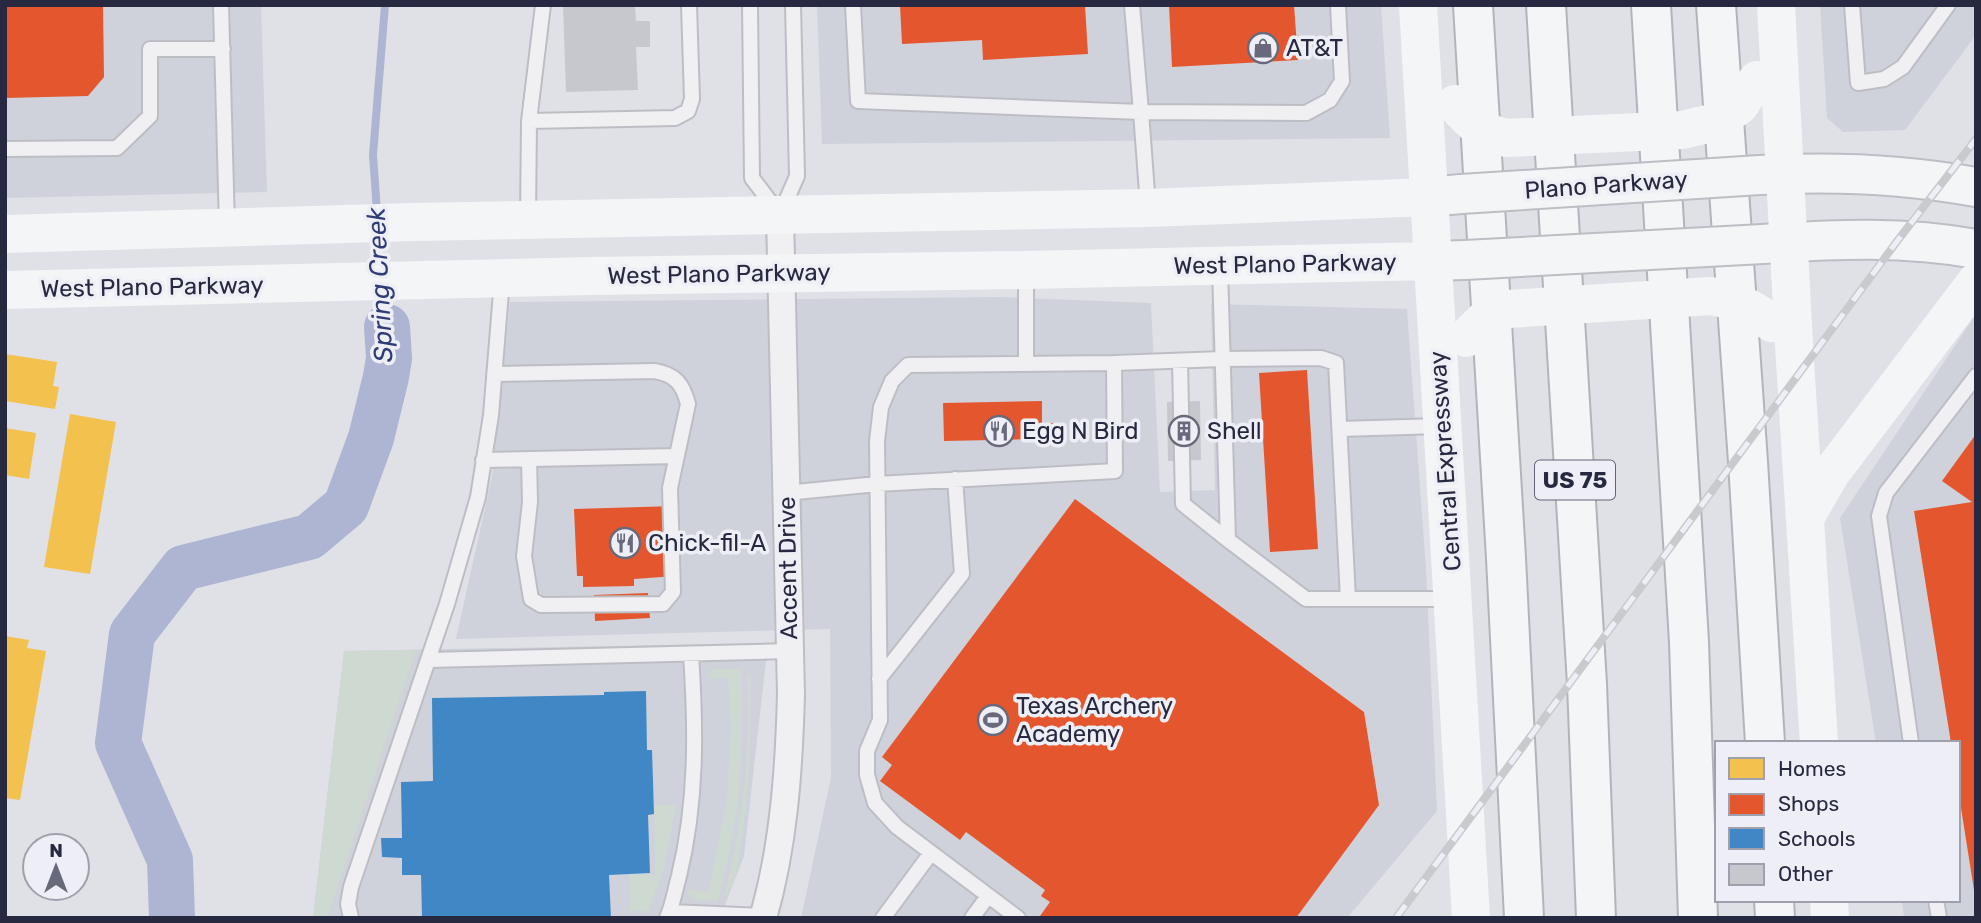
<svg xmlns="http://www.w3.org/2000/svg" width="1981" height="923" font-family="Rubik,sans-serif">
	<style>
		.built { fill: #d0d2db }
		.green { fill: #ced9d1 }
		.homes { fill: #f2c14e }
		.shops { fill: #e4572e }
		.schools { fill: #3f88c5 }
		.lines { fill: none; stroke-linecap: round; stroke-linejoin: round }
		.stream { stroke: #aeb5d2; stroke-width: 8 }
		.river { stroke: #aeb5d2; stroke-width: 46 }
		.building { fill: #c7c8ce }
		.lane-casing { stroke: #bdbec4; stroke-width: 18 }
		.street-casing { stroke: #bdbec4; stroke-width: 30 }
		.primary-casing { stroke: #bdbec4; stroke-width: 42 }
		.highway-casing { stroke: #b3b4bb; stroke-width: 42 }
		.lane { stroke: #f0f0f3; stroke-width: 14 }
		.street { stroke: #f0f0f3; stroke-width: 26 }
		.secondary { stroke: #f4f5f6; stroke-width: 38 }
		.primary { stroke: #f4f5f6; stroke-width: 38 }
		.highway { stroke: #f4f5f6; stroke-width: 38 }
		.rail-casing { stroke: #c9cace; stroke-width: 8 }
		.rail { stroke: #eeeff6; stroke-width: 5; stroke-dasharray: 16; stroke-linecap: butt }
		.primary-bridge-casing { stroke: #bdbec4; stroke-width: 42; stroke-linecap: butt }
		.secondary-bridge { stroke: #f4f5f6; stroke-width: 38 }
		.primary-bridge { stroke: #f4f5f6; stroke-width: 38 }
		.labels { text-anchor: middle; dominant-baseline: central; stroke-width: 7; stroke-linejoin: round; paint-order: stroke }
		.shield { fill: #eeeff6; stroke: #636477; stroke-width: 2 }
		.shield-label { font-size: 23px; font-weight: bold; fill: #272940 }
		.poi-label { font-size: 24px; fill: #272940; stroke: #eeeff6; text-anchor: start }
		.street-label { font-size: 24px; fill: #272940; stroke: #eeeff6 }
		.water-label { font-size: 26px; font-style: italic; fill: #303c75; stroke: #eeeff6 }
	</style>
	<rect width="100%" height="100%" fill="#e0e1e6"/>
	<path class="built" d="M5,5h256l6,187 -262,6z
		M817,5h564l9,133 -568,6z
		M1820,5h156v30l-71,95 -62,2 -16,-14z
		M997,297l154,6 9,189 55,-2 -4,-186 196,5 19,260 11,242 -90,107h-546l30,-141 -1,-148 -374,10 36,-163 18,-174z
		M1976,314v604h-72l-2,-18h56v-157h-82l-36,-225z
		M768,643l-24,213 -24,62h-407l31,-267z"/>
	<path class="green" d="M416,650l-89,268h-14l31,-267z
		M712,669h30c0,43 1,87 -4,130 -3,34 -12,67 -20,101l-22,1 -8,-7 1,-5 19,4 19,-94 4,-71 -3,-50 -18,1 -3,-4z
		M747,671l4,5c1,55 -1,107 -9,161 -3,19 -5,47 -18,61 8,-34 15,-67 19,-102 6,-41 4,-84 4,-125z
		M654,805h22l-13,66 -15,40 -18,-1v-36l25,1z"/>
	<path class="homes" d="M5,354l52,8 -4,24 6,1 -4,22 -50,-8z
		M70,414l46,8 -26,152 -46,-7z
		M5,428l31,5 -7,46 -24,-4z
		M5,636l24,4 -2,8 19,3 -26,149 -15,-2z"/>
	<path class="shops" d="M5,5h98l1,72 -16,19 -83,2z
		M900,5h185l3,49 -105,6 -1,-20 -80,4z
		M1169,5h125l4,55 -126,7z
		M1307,370l11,179 -48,3 -11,-179z
		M1042,401v22h13v22h-13l-1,-6 -97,2 -1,-38z
		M1976,434v456h-2l-16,-101v-46h-7l-37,-232 58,-9 -30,-21z
		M1075,499l289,213 15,93 -83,113h-253l-3,-2 10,-14 -9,-6 4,-6 -79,-58 -6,8 -80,-59 12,-16 -10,-8z
		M675,506l1,70 -42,3v7l-51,1v-11h-6l-3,-67z
		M648,593l2,25 -55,3 -1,-26z"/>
	<path class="schools" d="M646,691l1,59h5l2,64 -6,1 2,58 -41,2 2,43h-189l-1,-43h-19v-17l-20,-1 -1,-19h21l-1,-56 32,-1 -1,-83 172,-3v-3z"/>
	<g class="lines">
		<path class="stream" d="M377,212l-4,-57 12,-150
			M379,231l3,40
			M384,291l3,36"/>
		<path class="river" d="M172,918l-2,-58 -52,-117 14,-109 51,-66 126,-31 37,-31 25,-68 15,-61 3,-19 -2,-31"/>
	</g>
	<path class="building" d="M563,5h72l1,16h14v26h-14l2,43 -72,2z
		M1200,401l1,59 -33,1 -1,-59z"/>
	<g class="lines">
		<g class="lane-casing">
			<path id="lane" d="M221,5l6,222
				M750,5l2,173 28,37 17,-39 -4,-171
				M853,5l5,96 283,11 7,94
				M1132,5l9,107 165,1 24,-13 12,-19 -4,-76
				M1852,5l6,78 26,-4 19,-12 45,-62
				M529,121l14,-116
				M5,149l112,-1 33,-32v-67h73
				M528,219l1,-98 146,-3 13,-7 4,-12 -3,-94
				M1220,268l8,272 78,59h145
				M1026,271v92
				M1180,361l3,143 45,36
				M1114,363l108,-4 99,-1 15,5 12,236
				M494,374l160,-3c21,3 29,13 34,33l-18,84 3,104 -10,12 -122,1 -10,-6 -7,-43 6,-54 -1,-43
				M1340,429l100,-3
				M483,460l194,-4
				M786,493l91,-9 238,-13 -1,-108 -206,2 -16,16 -11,26 -4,34 3,279 -13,31v24l8,28 22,24 121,91
				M428,660l362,-9
				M879,679l83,-105 -7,-95
				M1911,743l-32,-227 7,-23 90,-117
				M1936,900l3,18
				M670,912l94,4
				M351,918l-3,-14 3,-17 96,-283 31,-107 13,-82 11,-135
				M667,918c6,-14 8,-28 12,-42 18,-74 17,-147 12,-222
				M883,918l48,-65
				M972,918l16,-22"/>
		</g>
		<g class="street-casing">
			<path id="street" d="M763,918c21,-73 26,-149 28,-224l-11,-479"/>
		</g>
		<g class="primary-casing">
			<path id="primary" d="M1760,175c73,-4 144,-1 216,12
				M1428,197l33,-3
				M1763,244c72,-5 142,-8 213,5
				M1432,261l33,-1"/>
		</g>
		<g class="highway-casing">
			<path id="highway" d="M1473,5l33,553 18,360
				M1546,5l41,679 9,234
				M1651,5l38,637 9,276
				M1716,5l32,457 17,281
				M1774,900l1,18"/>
		</g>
		<use href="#lane" class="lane"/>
		<use href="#street" class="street"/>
		<path class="secondary" d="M1418,5l53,913
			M1776,5l18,340 25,398
			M5,234l409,-12 734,-14 280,-11
			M5,290l585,-14 436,-6 406,-9
			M1805,518l26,-45 145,-191
			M1829,900l1,18"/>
		<use href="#primary" class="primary"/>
		<use href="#highway" class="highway"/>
		<g class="rail-casing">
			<path id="rail" d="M1396,918l502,-678 78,-101"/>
		</g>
		<use href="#rail" class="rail"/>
		<g class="primary-bridge-casing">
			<path id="primary-bridge" d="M1461,194l299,-19
				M1465,260l298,-16"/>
		</g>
		<path class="secondary-bridge" d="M1455,104c17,19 26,29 52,34l175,-8 34,-8 23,-16 18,-26
			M1466,338l18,-18 24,-11 203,-13c24,4 41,12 61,27"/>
		<use href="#primary-bridge" class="primary-bridge"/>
	</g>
	<defs>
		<g id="shop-ring" transform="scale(1.575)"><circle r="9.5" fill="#eeeff6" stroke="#68697a" stroke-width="1.5"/><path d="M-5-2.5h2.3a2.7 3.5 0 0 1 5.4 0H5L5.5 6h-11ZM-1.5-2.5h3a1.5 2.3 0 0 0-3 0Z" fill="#68697a"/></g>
		<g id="restaurant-ring" transform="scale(1.575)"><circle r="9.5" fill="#eeeff6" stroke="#68697a" stroke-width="1.5"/><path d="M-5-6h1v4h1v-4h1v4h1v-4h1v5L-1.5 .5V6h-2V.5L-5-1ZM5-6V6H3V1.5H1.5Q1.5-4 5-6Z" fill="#68697a"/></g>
		<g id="building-ring" transform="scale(1.575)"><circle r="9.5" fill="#eeeff6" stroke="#68697a" stroke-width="1.5"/><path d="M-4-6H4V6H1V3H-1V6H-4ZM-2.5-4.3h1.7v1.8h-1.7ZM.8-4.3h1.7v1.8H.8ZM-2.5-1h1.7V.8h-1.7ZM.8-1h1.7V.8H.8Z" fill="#68697a"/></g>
		<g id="stadium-ring" transform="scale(1.575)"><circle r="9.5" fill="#eeeff6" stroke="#68697a" stroke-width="1.5"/><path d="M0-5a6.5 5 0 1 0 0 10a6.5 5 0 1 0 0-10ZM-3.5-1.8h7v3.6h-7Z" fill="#68697a"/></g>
	</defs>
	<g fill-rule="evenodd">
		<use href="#shop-ring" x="1263" y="48"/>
		<use href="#restaurant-ring" x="999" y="431"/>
		<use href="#building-ring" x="1184" y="431"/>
		<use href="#restaurant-ring" x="625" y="543"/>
		<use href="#stadium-ring" x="993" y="720"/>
	</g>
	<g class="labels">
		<rect class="shield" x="1535" y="460.5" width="80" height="39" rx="5"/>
		<g class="shield-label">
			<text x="1575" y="480">US 75</text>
		</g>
		<g class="poi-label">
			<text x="1286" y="48">AT&amp;T</text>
			<text x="1022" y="431">Egg N Bird</text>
			<text x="1207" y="431">Shell</text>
			<text x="648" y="543">Chick-fil-A</text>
			<text x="1016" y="706">Texas Archery<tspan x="1016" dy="28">Academy</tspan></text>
		</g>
		<g class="street-label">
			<text transform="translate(1606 185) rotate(-4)">Plano Parkway</text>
			<text transform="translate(1285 264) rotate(-1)">West Plano Parkway</text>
			<text transform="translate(719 274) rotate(-1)">West Plano Parkway</text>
			<text transform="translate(152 287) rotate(-1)">West Plano Parkway</text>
			<text transform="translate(1445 461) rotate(-94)">Central Expressway</text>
			<text transform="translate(788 568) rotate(-91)">Accent Drive</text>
		</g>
		<g class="water-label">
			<text transform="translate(380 285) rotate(-93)">Spring Creek</text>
		</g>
	</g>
	<rect width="1981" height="923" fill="none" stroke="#272940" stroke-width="14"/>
	<rect x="1715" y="741" width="245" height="161" fill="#eeeff6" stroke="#9ea0ad" stroke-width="2"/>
	<rect x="1729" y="758" width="35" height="21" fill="#f2c14e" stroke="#9ea0ad" stroke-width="2"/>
	<text x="1778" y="776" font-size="21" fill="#272940">Homes</text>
	<rect x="1729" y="794" width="35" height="21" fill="#e4572e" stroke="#9ea0ad" stroke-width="2"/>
	<text x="1778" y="811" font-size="21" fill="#272940">Shops</text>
	<rect x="1729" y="828" width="35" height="21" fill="#3f88c5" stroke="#9ea0ad" stroke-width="2"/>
	<text x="1778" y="846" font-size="21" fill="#272940">Schools</text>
	<rect x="1729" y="864" width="35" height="21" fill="#c7c8ce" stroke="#9ea0ad" stroke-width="2"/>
	<text x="1778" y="881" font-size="21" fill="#272940">Other</text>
	<g transform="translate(56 867)"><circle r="33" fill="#eeeff6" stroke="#9ea0ad" stroke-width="2"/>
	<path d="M0-5L12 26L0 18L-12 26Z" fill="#68697a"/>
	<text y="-10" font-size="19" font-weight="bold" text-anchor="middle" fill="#272940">N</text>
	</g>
</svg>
